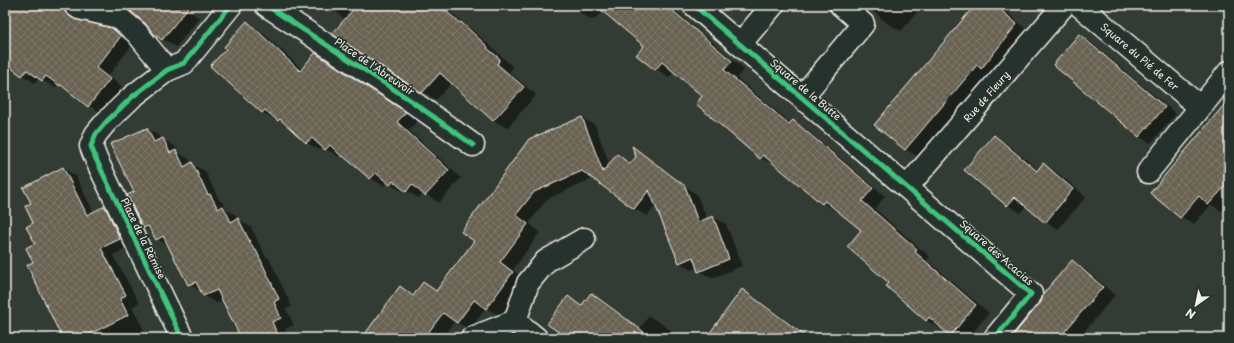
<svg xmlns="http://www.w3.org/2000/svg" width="1234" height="343" font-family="'Playpen Sans',sans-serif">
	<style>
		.shadow { fill: #0007 }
		.building { fill: url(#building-cross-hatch); stroke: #f4f1e8 }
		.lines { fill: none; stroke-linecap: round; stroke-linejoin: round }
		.minor-casing { stroke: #f4f1e8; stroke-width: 25 }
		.minor { stroke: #26332d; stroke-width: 22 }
		.cycleway-casing { stroke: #26332d; stroke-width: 8 }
		.cycleway { stroke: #40c37c; stroke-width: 5 }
		.labels { text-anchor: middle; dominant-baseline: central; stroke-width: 3.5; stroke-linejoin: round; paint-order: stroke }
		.street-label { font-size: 10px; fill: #f4f1e8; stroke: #26332d }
	</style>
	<defs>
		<pattern id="building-cross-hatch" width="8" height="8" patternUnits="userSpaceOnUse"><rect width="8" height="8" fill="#696252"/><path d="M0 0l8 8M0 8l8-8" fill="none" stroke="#7f796b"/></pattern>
	</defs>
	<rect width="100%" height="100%" fill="#333c34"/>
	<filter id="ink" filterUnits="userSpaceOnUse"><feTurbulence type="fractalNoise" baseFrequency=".025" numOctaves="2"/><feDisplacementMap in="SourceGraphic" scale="8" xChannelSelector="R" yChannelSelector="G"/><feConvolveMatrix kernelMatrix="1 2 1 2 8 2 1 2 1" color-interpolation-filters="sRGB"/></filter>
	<g filter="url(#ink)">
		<path class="shadow" d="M5,5h73l-2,13 4,4 32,7 13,8 8,7 -25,32 14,11 -20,26 -13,-7 -20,-15 -11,-7 -3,4 -16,-10 -4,5 -13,-8 -17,-13z
			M105,5h82l-2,2 14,11 -23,29 -22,-14 -8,-10 -14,-12z
			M329,5h111l7,4 21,18 6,4 39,36 -4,5 27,23 -29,33 -13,-7 -42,-38 -16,17 -102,-67 11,-13z
			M565,5h104l75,64 -7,9 54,45 2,-2 13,8 79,67 -10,13 55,48 -3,3 62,53 -21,25h-12l-15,-12 -2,2 -13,-8 -36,-37 -27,-53 -26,-21 -1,2 -13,-8 -48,-39 -1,1 -13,-7 -57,-62 -30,-25 -5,6 -13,-8 -19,-14 8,-9 -41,-34 -12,8 -13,-8 -2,-3 -2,2z
			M736,5h26l-9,11z
			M866,5h57l-22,26 -13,-7z
			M977,5h21l32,27 -36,43 -4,-2 -71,84 -13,-7 -30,-26z
			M247,23l13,7 42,39 14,-15 102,66 -9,10 52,48 -22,25 -15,-10 -5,5 -14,-8 -2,2 -16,-10 -3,4 -14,-8 -20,-18 -9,-6 -2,3 -16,-10 -3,3 -13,-7 -18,-17 -12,-7 -1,1 -13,-7 -51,-47 16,-17z
			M1079,35l12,7 85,72 -25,29 -12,-6 -84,-72z
			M1229,101v102l-7,8 -11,-6 -17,19 -13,-7z
			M582,118l13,7 15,40 7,-10 15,9 5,-7 -3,-9 11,7 52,40 10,24 6,-2 13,7 16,42 -30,12 -13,-7 -1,-4 -6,3 -13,-8 -23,-57 -9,11 -12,-7 -41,-31 -47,21 -18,24 11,9 -27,38 12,10 -25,36 -14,-8 -16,22 -15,-9 -13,17h-79l38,-50 13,7 9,-12 14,8z
			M147,129l13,7 2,3 14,8 3,6 10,6 3,5 13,7 14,29 4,2 4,8 9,5 3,5 12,7 15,30 3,1 23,49 -6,2 8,16 -9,4 3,9h-46l-19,-38 -6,3 -13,-7 -2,-4 -13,-8 -20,-38 -12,-7 -3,-6 -10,-6 -9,-35z
			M994,137l13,7 32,26 5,-5 13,7 29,25 -28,32 -13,-7 -18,-16 -6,7 -13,-8 -42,-35z
			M63,168l13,8 18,37 11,-6 13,8 15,31 -20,9 26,48 -7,4 16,31h-101l-1,-2 13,-6 -25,-67 2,-19 -4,-41z
			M1072,262l13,7 30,26 -36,43h-67l30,-36z
			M743,291l13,7 53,40h-83z
			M591,294l13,7 36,27 9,-12 13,8 19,14h-113v-40l14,8z"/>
		<path class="building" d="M5,5h58l1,5 8,8 40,10 9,8 -25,32 14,11 -22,28 -27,-22 -1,1 -14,-10 -4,5 -15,-11 -5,6 -17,-13z
			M121,5h69l-28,35 -9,-7 -8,-10 -19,-16z
			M357,5h82l21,18 1,-1 27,25 -1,1 13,11 -3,5 27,23 -31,34 -53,-48 -18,20 -90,-59z
			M595,5h71l66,56 -8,9 65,54 4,-4 80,68 -11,13 55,48 -2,3 61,53 -26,31 -21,-19 -3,4 -40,-35 3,-3 -42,-36 14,-17 -36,-29 -3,3 -59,-49 -3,4 -22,-19 -42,-36 6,-8 -40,-34 -7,8 -19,-15 8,-9z
			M975,5h20l22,19 -36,45 -4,-4 -72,85 -31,-25z
			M247,21l53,50 15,-18 91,59 -9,10 52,48 -24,26 -13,-12 -6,8 -13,-11 -3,4 -14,-12 -6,6 -27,-23 -1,1 -12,-12 -5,5 -13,-12 -6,5 -26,-24 -2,2 -13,-11 -3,3 -52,-47 16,-17 -2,-2z
			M1079,34l86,73 -26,30 -86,-72z
			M1229,99v83l-21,23 -9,-9 -19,22 -30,-25z
			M582,117l21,55 14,-18 13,10 6,-7 -4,-11 53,40 13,36 15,-6 16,43 -31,13 -5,-15 -14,6 -30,-73 -15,19 -52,-38 -48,21 -18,23 12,9 -28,38 13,10 -27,37 -12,-9 -17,23 -14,-10 -19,25h-62l38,-52 13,10 10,-14 13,9 38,-50 -13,-9 68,-93z
			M147,128l7,14 9,-4 7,15 6,-3 8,17 8,-5 16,33 2,-1 8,15 5,-3 8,16 7,-4 16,32h2l23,49 -5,3 7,16 -9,4 7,16h-38l-24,-48 -14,6 -7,-14 -8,3 -25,-49 -7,4 -8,-14 -5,2 -16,-33 7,-3 -24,-48z
			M994,135l43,36 6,-8 30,26 -28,34 -30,-26 -8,9 -43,-36z
			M63,167l24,48 18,-9 15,33 -19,9 25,47 -6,4 8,16 -46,23h-20l-35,-73 6,-3 -7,-14 9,-5 -9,-16 7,-4 -8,-17 6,-3 -8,-15z
			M1072,260l31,27 -44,51h-48l30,-36 2,-6v-2z
			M742,289l66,49h-102z
			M591,293l22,16 39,29h-85l-20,-14 21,-28 13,10z"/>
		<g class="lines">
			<g class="minor-casing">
				<path id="minor" d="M75,5l4,3 39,9 19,16 30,37
					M266,5l144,95 63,45
					M694,5l337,289 -36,44
					M1079,5l121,102
					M740,44l33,-39
					M802,97l61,-73 -22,-19
					M1148,172l81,-100
					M907,187l157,-182
					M515,321l21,17
					M182,338l-86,-179 -5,-13 5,-12 10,-12 26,-25 35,-27 17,-7 47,-58
					M472,338l43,-17 13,-38 18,-22 38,-22"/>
			</g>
			<use href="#minor" class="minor"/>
			<g class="cycleway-casing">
				<path id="cycleway" d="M266,5l144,95 63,45
					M694,5l337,289 -36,44
					M182,338l-86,-179 -5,-13 5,-12 10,-12 26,-25 35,-27 17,-7 47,-58"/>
			</g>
			<use href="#cycleway" class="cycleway"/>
		</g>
	</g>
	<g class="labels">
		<g class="street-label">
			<text transform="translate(1140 56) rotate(40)">Square du Pié de Fer</text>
			<text transform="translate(375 66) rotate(34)">Place de l'Abreuvoir</text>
			<text transform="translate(806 89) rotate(40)">Square de la Butte</text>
			<text transform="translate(986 96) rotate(-49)">Rue de Fleury</text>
			<text transform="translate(144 238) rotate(64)">Place de la Remise</text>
			<text transform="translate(997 252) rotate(41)">Square des Acacias</text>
		</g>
	</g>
	<rect width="1234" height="343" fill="none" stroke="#26332d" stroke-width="20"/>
	<rect x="10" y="10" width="1214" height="323" fill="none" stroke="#f4f1e8" stroke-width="1.5" filter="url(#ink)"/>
	<g transform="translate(1196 305) rotate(213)" stroke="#26332d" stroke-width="3" paint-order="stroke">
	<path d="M0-3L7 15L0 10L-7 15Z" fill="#f4f1e8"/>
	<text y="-6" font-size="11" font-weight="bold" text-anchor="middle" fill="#f4f1e8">N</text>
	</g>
</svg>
